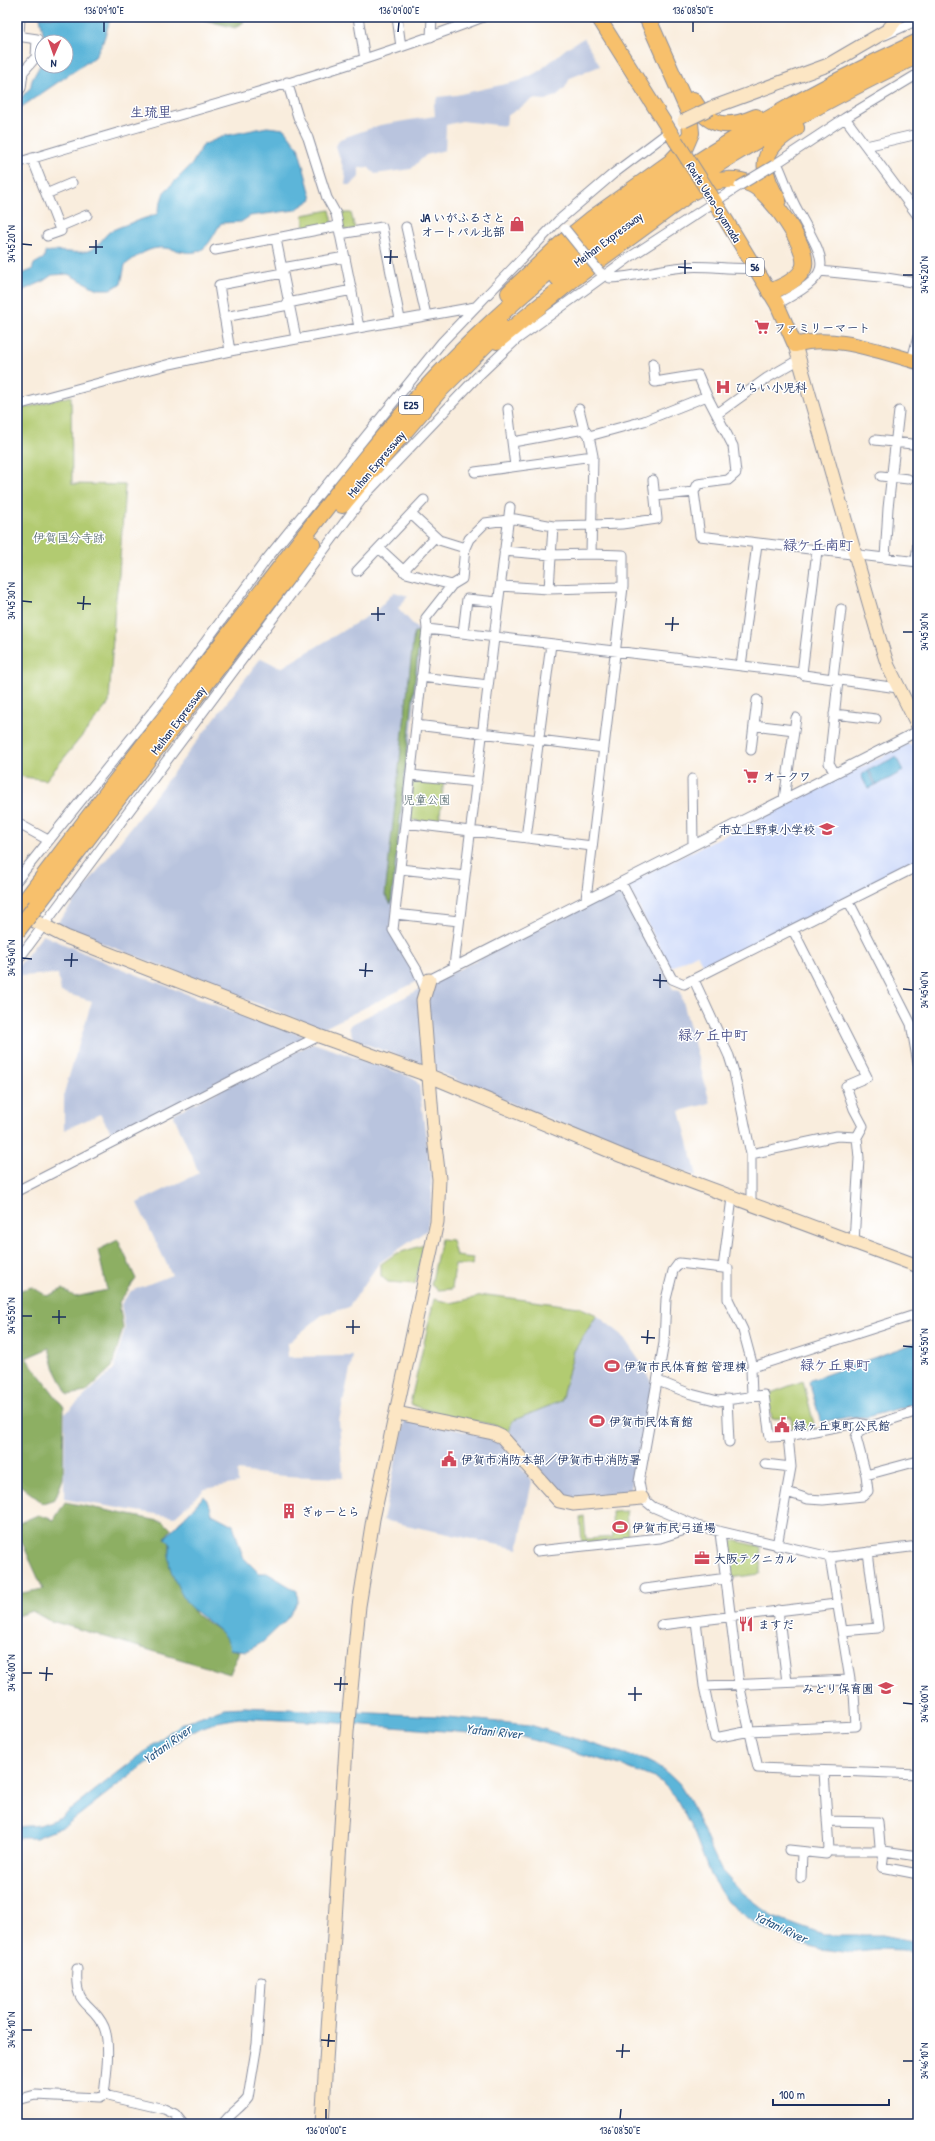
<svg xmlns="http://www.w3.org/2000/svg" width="935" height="2141" font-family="'Patrick Hand','Klee One',sans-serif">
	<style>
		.built { fill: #cedafa }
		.industrial { fill: #b9c4de }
		.green { fill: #b2cb71; stroke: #667d68 }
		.forest { fill: #8daf63; stroke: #546f60 }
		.water { fill: #5bb5d9; stroke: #3b729c }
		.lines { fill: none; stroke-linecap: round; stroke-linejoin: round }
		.street-casing { stroke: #8a8e9e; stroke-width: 11 }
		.secondary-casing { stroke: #8a8e9e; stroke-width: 15 }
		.primary-casing { stroke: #8a8e9e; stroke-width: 16 }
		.highway-casing { stroke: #8a8e9e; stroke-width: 18 }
		.street { stroke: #fff; stroke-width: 9 }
		.secondary { stroke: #fce6c4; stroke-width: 13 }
		.primary { stroke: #f7c06c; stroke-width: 14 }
		.highway { stroke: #f7c06c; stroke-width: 16 }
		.street-bridge-casing { stroke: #8a8e9e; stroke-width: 11; stroke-linecap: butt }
		.secondary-bridge-casing { stroke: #8a8e9e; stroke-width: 15; stroke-linecap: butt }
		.primary-bridge-casing { stroke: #8a8e9e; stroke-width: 16; stroke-linecap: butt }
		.highway-bridge-casing { stroke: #8a8e9e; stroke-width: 18; stroke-linecap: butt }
		.street-bridge { stroke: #fff; stroke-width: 9 }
		.secondary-bridge { stroke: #fce6c4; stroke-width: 13 }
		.primary-bridge { stroke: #f7c06c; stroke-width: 14 }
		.highway-bridge { stroke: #f7c06c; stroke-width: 16 }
		.ticks { fill: none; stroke: #1b2f5e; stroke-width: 1.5 }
		.labels { text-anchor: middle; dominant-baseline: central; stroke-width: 3; stroke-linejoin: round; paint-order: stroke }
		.shield { fill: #fff; stroke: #5f6d8e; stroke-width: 1 }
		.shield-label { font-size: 11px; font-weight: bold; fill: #1b2f5e }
		.street-label { font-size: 12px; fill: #1b2f5e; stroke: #fff }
		.poi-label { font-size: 12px; font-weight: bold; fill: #1b2f5e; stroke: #fff; text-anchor: start }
		.park-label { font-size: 12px; fill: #485e64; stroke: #fff }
		.water-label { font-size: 13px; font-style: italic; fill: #315e89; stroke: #fff }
		.quarter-label { font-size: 14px; font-weight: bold; fill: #4d548b; stroke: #fff }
		.neatline { fill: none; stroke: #1b2f5e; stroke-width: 1.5 }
		.ticks-label { font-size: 10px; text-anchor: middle; fill: #1b2f5e }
	</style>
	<rect width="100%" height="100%" fill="#fff"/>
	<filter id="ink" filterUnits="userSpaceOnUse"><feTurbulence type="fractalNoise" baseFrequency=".025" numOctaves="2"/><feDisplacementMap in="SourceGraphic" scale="8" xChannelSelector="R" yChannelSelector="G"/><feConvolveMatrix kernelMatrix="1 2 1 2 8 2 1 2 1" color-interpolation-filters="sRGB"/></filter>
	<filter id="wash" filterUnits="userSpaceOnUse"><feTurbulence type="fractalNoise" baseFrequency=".012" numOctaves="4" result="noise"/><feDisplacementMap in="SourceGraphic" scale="16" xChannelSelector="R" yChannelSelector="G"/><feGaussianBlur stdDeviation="0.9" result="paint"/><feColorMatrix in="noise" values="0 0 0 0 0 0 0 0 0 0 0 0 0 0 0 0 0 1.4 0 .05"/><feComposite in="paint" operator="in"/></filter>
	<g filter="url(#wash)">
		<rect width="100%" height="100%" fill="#f9eddd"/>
		<path class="built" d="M907,744l11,3v116l-212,107 -9,-16 -27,14 -41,-80v-5z"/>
		<path class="industrial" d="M584,38l16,28 -30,12 -5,10 -9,8 -10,4 -13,-1 -26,17 -1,10 -44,-5 -16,4 -1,25 -19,5 -15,14 -36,5 -7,-7 -9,1v9l-8,8h-6l1,-8 -10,-31 4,-7 40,-14 55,-9 -1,-12 4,-7 18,-2 63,-14 19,-9 30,-25z
			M394,592l14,4 -10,12 24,26 -31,296 27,51 -96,48 -266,-104 205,-267 20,10 95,-57z
			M620,887l53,102 7,1 30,113 -30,8 17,65 -62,-22 -172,-71 -38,-18 -71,-25 -5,-12 1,-3z
			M43,935l66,29 130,50 68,23v2l-193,98 -14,-23 -36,16v-37l28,-92 -31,-9 -3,-18 -41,2v-8z
			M313,1043l101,35 5,7 12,91 1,21 -5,33 -48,33 -30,44 -27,8 -35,29 1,13 65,-1 -14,65 4,57 -58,-2 -48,-5 1,12 -33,6 -31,28 -110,-18 1,-85 49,-45 11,-41 -4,-24 10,-13 41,-16 -35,-72 62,-30 -26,-59z
			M594,1313l28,22 19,28 12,22 -23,108 -59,5 -12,-4 -51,-64 2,-11 63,-71z
			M405,1419l90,19 4,3 33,40 -14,68 -135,-29z"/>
		<path class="green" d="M330,210l3,13 -28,7 -2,-15z
			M339,213h12l4,16 -9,1 -3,-2z
			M71,396l1,88 53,1 -6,90 -4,30 -6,98 -63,77 -29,-4v-366z
			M416,778l28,2 -5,44 -28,-4 -2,-3 4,-36z
			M441,1239l11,1 4,16 17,2 -1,7h-17l-3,24 -14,1 -7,-5z
			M424,1245l-9,39 -27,-2 -7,-6v-12l14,-10z
			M487,1295l92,12 18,8 -23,36 -13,50 -49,20 -3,11 -10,-6 -65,-13 -24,-9 24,-105 17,4z
			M803,1381l12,47 -22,3 -2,-14 -19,2 -4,-25z
			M626,1511l2,28 -46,4 -2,-26 4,-1 2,23 27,-2 -1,-25z
			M729,1539l32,8 -1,27 -30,4 -4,-34z"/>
		<path class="forest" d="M194,17h48l2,5 -9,6z
			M414,632h6l-29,272 -6,-9z
			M118,1240l18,39 -17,23 4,26 -11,39 -26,25 -18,3 -14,-28 -5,-19 -23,10 38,49 -1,72 -8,20 -12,4 -22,-17 -4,-1v-194l15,-4 15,9 16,-7 12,8 32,-7 -9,-40z
			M65,1502l99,20 7,7 -6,9 5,5v12l25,59 26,18 9,10v7l9,2 -9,23 -182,-54 -16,-9 -15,5v-22l26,-5 -26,-58v-7l21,-9 16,5z"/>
		<path class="water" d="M40,17h71l-7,22 -9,18 -75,51 -3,-6 14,-15c-1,-8 8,-17 11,-27v6h24v-24h-21z
			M267,127l17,2 14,18 14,52 -17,11 -45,6 -9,6 -20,1c-11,17 -15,35 -41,28 -6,-1 -16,-4 -22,-3 -12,1 -24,10 -33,17l-4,19 -11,5h-13l-29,-15 -16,1 -10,7 -25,11v-17l15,-6 2,-6 10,-6 1,-6c15,-3 29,3 43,-1 9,-3 14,-12 20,-18 7,-6 39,-15 49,-19l7,-22 28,-28 11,-19 21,-9z
			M896,757l7,14 -26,14 -8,-15z
			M868,771l7,14 -7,4 -7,-14z
			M918,1342v61l-51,14h-18l-28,5 -12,-40 2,-2z
			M204,1496l6,10 2,8 21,11 10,32 16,16h8l30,18 1,10 -10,17 -25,24 -16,9 -17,-2c-1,-18 -32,-31 -43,-46 -6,-9 -14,-25 -17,-36 -2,-8 1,-16 0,-24l-5,-5z
			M245,1707l192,9 93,9 115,35 18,9 16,15 10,16 32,70 21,23 31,24 50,18h59l36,7v14l-15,-6 -25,-1 -33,3 -24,-3 -27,-8 -35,-15 -32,-24 -17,-27 -15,-40 -20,-39 -16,-16 -39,-15 -98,-28 -195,-15 -88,-4 -22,4 -25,9 -60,43 -67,52 -29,12h-19v-11l23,-2 21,-8 119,-93 44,-16z"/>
	</g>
	<g filter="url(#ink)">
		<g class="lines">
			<g class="street-casing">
				<path id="street" d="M358,17l7,42
					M397,17l4,30
					M885,35l33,-15
					M17,36l20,3 -1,18 -13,15 -2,16 -4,5
					M19,36l1,-19
					M431,37l1,-20
					M287,82l11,35 10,21 19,60 9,16 23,113
					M845,118l73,98
					M866,146l52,-12
					M32,158l27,69 28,-12
					M17,163c155,-48 314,-87 466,-146
					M777,163c8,16 12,33 21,48 28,53 40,61 -21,93
					M774,165l71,-47 73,-44
					M46,194l26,-11
					M406,227l20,88
					M340,234l42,-7 18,92
					M47,236l14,-5 -2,-4
					M276,239l20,99
					M215,250l123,-24
					M282,268l63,-11
					M820,271l60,6 38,6
					M601,273l9,5c25,-1 49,-9 74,-11 24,-2 48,3 71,1
					M288,303l64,-13
					M224,317l65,-12
					M230,351l-11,-66 64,-12
					M912,360l6,-23
					M653,363l2,19 43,-7 9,21
					M17,405l153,-41 60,-13 245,-44
					M508,409l7,57
					M579,409l5,20 3,4
					M717,414l50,-36 33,-19
					M875,440l37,4
					M513,442l71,-13
					M475,472l118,-16
					M881,476l27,3
					M655,496l39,-4 6,44 218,26
					M411,514l28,26 26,8
					M379,548l27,25 46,12
					M504,551l47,4 40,-1
					M885,558l3,-50 11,-97
					M916,561l2,-19
					M357,571l67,-71
					M403,571l32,-34
					M501,586l48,3 74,-2
					M549,589l4,-63
					M427,629l375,44 2,2 94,13
					M463,633l4,-34 31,3
					M741,666l16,-122
					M802,673l15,-122
					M421,677l67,8
					M833,679l8,-70
					M834,714l42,5
					M416,725l188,23
					M754,725l40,5
					M751,750l6,-50
					M834,772l-5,-9 9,-82
					M411,775l66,7
					M692,779l1,65
					M784,799l12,-81
					M17,823l31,17
					M405,823l187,23
					M526,838l25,-194
					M400,869l65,7
					M17,880l149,-185 100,-135 176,-218 116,-121 55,-47 57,-43
					M621,882l51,97 12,5 234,-118
					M586,899l37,-312v-32l-32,-1 2,-98 -4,-20 55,-15 63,-25 26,50 3,27 -8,7 -30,4 -4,8
					M849,902l62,122 7,39
					M395,914l64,7
					M793,930l74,147 -21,9 8,23 9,17 -6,11 2,21 -5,84
					M17,961l348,-466 114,-120 38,-36 113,-82 109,-71
					M454,966l56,-459
					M429,980l489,-249
					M694,980l35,76 5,16 17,82v50
					M425,989l-8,-19 -24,-40 34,-301 -1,-11 26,-33 10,-6 3,-31 4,-9 16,-16 30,-4 38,7 39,-1 30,-1 35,-5 -4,-39
					M751,1154l86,-18 20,1
					M17,1191l302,-155
					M732,1198l-9,70 -44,-5 -6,8 -7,28 -2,44 -25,139 3,16 11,9 44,19 133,31 88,-11
					M723,1268l5,1v30l15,31 10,37 -2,2 1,26
					M753,1367l165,-53
					M658,1381l33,13 27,7 46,-6 6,42 18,-1 69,-13 14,3 47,-15
					M727,1399l2,43
					M871,1426l-12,5 -3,6 10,38 52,-14
					M765,1464l26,3
					M787,1492l21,7 15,1 40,-4 5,-5 -2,-16
					M720,1533l19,151 19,84 160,6
					M777,1546l14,-79 -3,-31
					M537,1551l123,-13 37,-12
					M645,1589l82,-11
					M778,1610l9,72
					M696,1621l8,65 11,52 35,-7 106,-5 -2,-33 -2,-1 -22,-135
					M661,1625l175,-21
					M842,1631l36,-3 -10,-76
					M704,1686l146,-6
					M824,1772l5,77 3,2h52l34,5
					M827,1821l51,1 2,24 4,5 -2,16 36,7
					M789,1850l37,4 3,-5
					M801,1878l1,-25
					M77,1969c-3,40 15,31 27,58 7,17 2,50 0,68
					M17,2100l18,-5 63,3 6,-3 60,14 11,5 8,10
					M223,2124c7,-11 18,-16 25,-26l9,-54 4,-62"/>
			</g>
			<g class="secondary-casing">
				<path id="secondary" d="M711,108l117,-43 60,-35 10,-13
					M795,345l85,296 8,25 30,60
					M19,913l47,24 253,99 111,40 192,80 296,110
					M397,1413l96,20 9,4 57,64 14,3 69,-6
					M322,2124l25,-392 12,-126 14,-87 64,-297 2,-43 -6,-51 -10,-128 6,-20"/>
			</g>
			<g class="primary-casing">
				<path id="primary" d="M598,17l78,124
					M710,194l67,110 18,41c38,-12 85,7 123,17"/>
			</g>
			<g class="highway-casing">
				<path id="highway" d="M693,100c16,28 35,29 63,17
					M778,200c-21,-33 -16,-53 18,-72
					M558,278c110,-91 232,-161 360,-223
					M509,293l51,-48 33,-27 78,-56 14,-15 6,-14 -2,-21 -42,-95
					M497,341l76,-62 117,-86c19,-12 39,-18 61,-9 18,7 61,66 52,85 -6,12 -22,18 -33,23
					M342,505l96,-113 64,-64
					M36,906l276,-362
					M17,912c75,-101 153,-200 229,-300 71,-92 140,-188 224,-269 131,-128 282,-225 448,-301"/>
			</g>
			<use href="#street" class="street"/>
			<use href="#secondary" class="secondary"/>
			<use href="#primary" class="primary"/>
			<use href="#highway" class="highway"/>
			<g class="street-bridge-casing">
				<path id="street-bridge" d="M739,186l35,-21
					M565,229l34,42"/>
			</g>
			<g class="secondary-bridge-casing">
				<path id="secondary-bridge" d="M684,121l27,-13"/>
			</g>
			<g class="primary-bridge-casing">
				<path id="primary-bridge" d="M676,141l34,53"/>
			</g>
			<g class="highway-bridge-casing">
				<path id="highway-bridge" d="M17,931l19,-25"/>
			</g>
			<use href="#street-bridge" class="street-bridge"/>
			<use href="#secondary-bridge" class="secondary-bridge"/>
			<use href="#primary-bridge" class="primary-bridge"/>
			<use href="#highway-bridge" class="highway-bridge"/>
		</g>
	</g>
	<path class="ticks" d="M104,32v-10M398,32l1,-10M693,32v-10M22,244l10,1M89,247h14M96,254v-14M384,257h14M390,264l1,-14M678,267l14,1M685,274v-14M903,275h10M22,601l10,1M77,603l14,1M83,610l1,-14M371,614h14M378,621v-14M665,624h14M672,631l1,-14M903,632h10M22,958l10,1M64,960h14M71,967l1,-14M359,970l14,1M365,977l1,-14M653,980l14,1M660,988v-14M903,989l10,1M22,1316h10M52,1317h14M59,1324v-14M346,1327h14M353,1334v-14M641,1337l14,1M647,1344l1,-14M903,1346l10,1M22,1673h10M39,1673l14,1M46,1681l1,-14M334,1684h14M340,1691l1,-14M628,1694h14M635,1701v-14M903,1703l10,1M22,2030h10M321,2040l14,1M328,2047l1,-13M616,2051h14M622,2058l1,-14M903,2061h10M326,2119v-10M620,2119l1,-10"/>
	<defs>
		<g id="shop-bare" transform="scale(1.2)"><path d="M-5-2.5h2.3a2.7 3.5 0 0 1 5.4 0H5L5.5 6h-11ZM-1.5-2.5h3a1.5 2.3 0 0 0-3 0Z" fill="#d1495b" stroke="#fff" stroke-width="2.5" paint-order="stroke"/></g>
		<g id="supermarket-bare" transform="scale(1.2)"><path d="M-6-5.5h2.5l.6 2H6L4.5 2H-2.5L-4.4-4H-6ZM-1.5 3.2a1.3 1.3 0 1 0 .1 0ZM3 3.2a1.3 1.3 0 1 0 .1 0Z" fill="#d1495b" stroke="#fff" stroke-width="2.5" paint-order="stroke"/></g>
		<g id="hospital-bare" transform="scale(1.2)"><path d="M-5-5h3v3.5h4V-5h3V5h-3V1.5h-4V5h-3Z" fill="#d1495b" stroke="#fff" stroke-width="2.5" paint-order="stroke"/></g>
		<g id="school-bare" transform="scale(1.2)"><path d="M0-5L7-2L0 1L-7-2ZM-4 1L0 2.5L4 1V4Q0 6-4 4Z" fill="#d1495b" stroke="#fff" stroke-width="2.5" paint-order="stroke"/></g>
		<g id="stadium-bare" transform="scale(1.2)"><path d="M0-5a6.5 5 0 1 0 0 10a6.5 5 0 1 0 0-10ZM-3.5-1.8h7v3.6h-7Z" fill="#d1495b" stroke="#fff" stroke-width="2.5" paint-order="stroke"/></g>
		<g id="civic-bare" transform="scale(1.2)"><path d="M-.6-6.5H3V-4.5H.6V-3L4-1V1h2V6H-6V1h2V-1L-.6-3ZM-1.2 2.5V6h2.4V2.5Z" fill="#d1495b" stroke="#fff" stroke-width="2.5" paint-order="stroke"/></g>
		<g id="building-bare" transform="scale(1.2)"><path d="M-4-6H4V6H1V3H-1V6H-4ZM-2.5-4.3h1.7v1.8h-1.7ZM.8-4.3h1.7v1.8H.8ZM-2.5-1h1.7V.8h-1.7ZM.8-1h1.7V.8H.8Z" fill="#d1495b" stroke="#fff" stroke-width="2.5" paint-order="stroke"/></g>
		<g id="office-bare" transform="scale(1.2)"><path d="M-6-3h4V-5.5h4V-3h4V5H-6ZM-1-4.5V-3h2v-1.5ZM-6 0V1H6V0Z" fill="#d1495b" stroke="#fff" stroke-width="2.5" paint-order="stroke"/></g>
		<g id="restaurant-bare" transform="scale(1.2)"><path d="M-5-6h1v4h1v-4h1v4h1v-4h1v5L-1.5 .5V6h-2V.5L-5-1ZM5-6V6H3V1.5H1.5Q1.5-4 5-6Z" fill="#d1495b" stroke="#fff" stroke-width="2.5" paint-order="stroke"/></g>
	</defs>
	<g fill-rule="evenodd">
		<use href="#shop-bare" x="517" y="224"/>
		<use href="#supermarket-bare" x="762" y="327"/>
		<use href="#hospital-bare" x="723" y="387"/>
		<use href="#supermarket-bare" x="751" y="776"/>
		<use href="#school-bare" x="827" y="829"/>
		<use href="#stadium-bare" x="612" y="1366"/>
		<use href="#stadium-bare" x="597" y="1421"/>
		<use href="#civic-bare" x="782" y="1425"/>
		<use href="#civic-bare" x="449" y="1459"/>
		<use href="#building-bare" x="289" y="1511"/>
		<use href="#stadium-bare" x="620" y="1527"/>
		<use href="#office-bare" x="702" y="1558"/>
		<use href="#restaurant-bare" x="746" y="1624"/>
		<use href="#school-bare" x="886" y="1688"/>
	</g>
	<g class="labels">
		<g class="shield">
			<rect x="746" y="258" width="18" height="18" rx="3"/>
			<rect x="399" y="396" width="24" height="18" rx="3"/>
		</g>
		<g class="shield-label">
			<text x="755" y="267">56</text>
			<text x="411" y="405">E25</text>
		</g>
		<g class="street-label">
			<text transform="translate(714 202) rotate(58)">Route Ueno-Oyamada</text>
			<text transform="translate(608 239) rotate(-37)">Meihan Expressway</text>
			<text transform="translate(376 464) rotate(-50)">Meihan Expressway</text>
			<text transform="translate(178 720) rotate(-53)">Meihan Expressway</text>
		</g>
		<g class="poi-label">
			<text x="505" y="217" text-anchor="end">JA いがふるさと<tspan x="505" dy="14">オートパル北部</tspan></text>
			<text x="774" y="327">ファミリーマート</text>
			<text x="735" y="387">ひらい小児科</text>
			<text x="763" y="776">オークワ</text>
			<text x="815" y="829" text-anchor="end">市立上野東小学校</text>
			<text x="624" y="1366">伊賀市民体育館 管理棟</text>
			<text x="609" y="1421">伊賀市民体育館</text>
			<text x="794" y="1425">緑ヶ丘東町公民館</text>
			<text x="461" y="1459">伊賀市消防本部／伊賀市中消防署</text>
			<text x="301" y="1511">ぎゅーとら</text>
			<text x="632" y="1527">伊賀市民弓道場</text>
			<text x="714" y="1558">大阪テクニカル</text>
			<text x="758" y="1624">ますだ</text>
			<text x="874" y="1688" text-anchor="end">みどり保育園</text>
		</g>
		<g class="park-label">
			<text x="69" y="537">伊賀国分寺跡</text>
			<text x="427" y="799">児童公園</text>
		</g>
		<g class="water-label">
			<text transform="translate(494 1731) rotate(6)">Yatani River</text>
			<text transform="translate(167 1744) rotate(-36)">Yatani River</text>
			<text transform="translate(781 1927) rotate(25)">Yatani River</text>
		</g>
		<g class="quarter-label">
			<text x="151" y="111">生琉里</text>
			<text x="818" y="544">緑ケ丘南町</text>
			<text x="713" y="1034">緑ケ丘中町</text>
			<text x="835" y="1364">緑ケ丘東町</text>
		</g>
	</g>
	<rect width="935" height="2141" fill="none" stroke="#fff" stroke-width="44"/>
	<g transform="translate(54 54) rotate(182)"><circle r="19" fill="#ffffff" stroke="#a4acbf"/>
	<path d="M0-3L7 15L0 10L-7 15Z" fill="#d1495b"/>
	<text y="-6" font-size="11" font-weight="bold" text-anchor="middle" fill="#1b2f5e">N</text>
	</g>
	<path d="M773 2099v6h116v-6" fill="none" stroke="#1b2f5e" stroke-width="2"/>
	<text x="779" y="2099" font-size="12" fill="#1b2f5e" stroke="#ffffff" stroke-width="3" paint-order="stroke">100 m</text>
	<rect x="22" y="22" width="891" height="2097" class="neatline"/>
	<g class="ticks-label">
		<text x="104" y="14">136°09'10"E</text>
		<text x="399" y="14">136°09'00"E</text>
		<text x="693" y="14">136°08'50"E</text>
		<text transform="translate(11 244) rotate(-90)" y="4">34°45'20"N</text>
		<text transform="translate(924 275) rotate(-90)" y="4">34°45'20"N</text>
		<text transform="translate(11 601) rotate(-90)" y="4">34°45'30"N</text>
		<text transform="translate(924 632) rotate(-90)" y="4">34°45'30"N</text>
		<text transform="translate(11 958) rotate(-90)" y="4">34°45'40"N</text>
		<text transform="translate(924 990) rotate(-90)" y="4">34°45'40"N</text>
		<text transform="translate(11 1316) rotate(-90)" y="4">34°45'50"N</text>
		<text transform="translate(924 1347) rotate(-90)" y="4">34°45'50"N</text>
		<text transform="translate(11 1673) rotate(-90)" y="4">34°46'00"N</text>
		<text transform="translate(924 1704) rotate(-90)" y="4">34°46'00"N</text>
		<text transform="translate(11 2030) rotate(-90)" y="4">34°46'10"N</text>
		<text transform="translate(924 2061) rotate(-90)" y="4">34°46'10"N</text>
		<text x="326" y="2134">136°09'00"E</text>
		<text x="620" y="2134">136°08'50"E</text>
	</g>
</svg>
